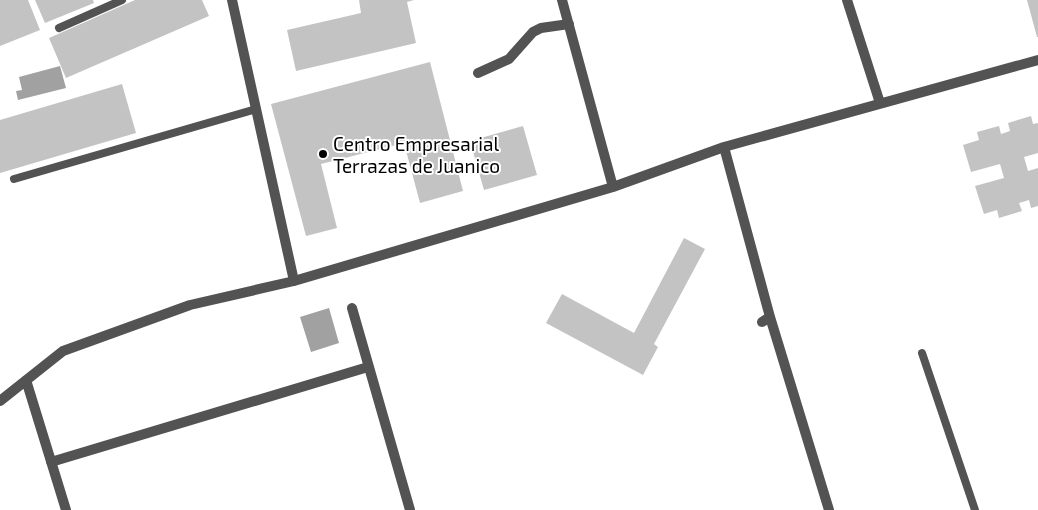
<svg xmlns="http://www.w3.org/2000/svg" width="1038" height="510" font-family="'Exo 2',sans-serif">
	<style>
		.water { fill: #a1a1a1 }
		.building { fill: #c3c3c3 }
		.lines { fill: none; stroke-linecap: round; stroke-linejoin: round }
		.lane { stroke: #535353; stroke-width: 8 }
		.street { stroke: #535353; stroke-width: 10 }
		.poi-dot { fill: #000; stroke: #fff; stroke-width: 2 }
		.labels { text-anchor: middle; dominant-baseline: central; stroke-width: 4; stroke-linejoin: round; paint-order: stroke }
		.poi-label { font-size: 19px; fill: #000; stroke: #fff; text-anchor: start }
	</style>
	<rect width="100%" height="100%" fill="#fff"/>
	<path class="water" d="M60,66l6,22 -48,12 -2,-9 6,-1 -3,-13z
		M329,308l10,35 -28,9 -11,-35z"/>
	<path class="building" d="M0,0h28l12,30 -40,16z
		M35,0h58l1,3 -49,20z
		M135,0h67l7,16 -143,62 -17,-40z
		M359,0h55l-7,2 9,41 -120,28 -9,-41 74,-17z
		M1027,0h11v37h-1z
		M430,62l33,129 -43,12 -16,-60 -83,21 16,64 -31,8 -35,-132z
		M122,84l14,49 -136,40v-53z
		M1031,116l2,8 5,-1v30l-14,4 4,14 10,-3v38l-7,2 -2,-8 -10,3 3,8 -23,7 -2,-8 -13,4 -9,-28 29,-8 -4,-14 -29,8 -8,-27 16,-5 -2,-8 22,-6 2,8 9,-3 -2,-8z
		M523,126l14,49 -53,15 -14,-49z
		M684,238l21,11 -51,95 4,3 -15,28 -97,-52 16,-29 72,39z"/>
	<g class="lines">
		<path class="lane" d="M59,28l63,-28
			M14,179l242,-70
			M922,353l53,157"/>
		<path class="street" d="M232,0l62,281
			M562,0l51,187
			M847,0l33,103
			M478,73l31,-14 24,-27 8,-4 28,-4
			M724,147l46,170 59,193
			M352,308l58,202
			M762,322l8,-5
			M26,380l40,130
			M0,401l63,-50 127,-46 104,-24 319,-94 111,-40 314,-87
			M51,462l317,-95"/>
	</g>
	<circle class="poi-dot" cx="323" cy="154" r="5"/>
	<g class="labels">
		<g class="poi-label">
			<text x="333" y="143">Centro Empresarial<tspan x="333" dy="22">Terrazas de Juanico</tspan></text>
		</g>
	</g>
</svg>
